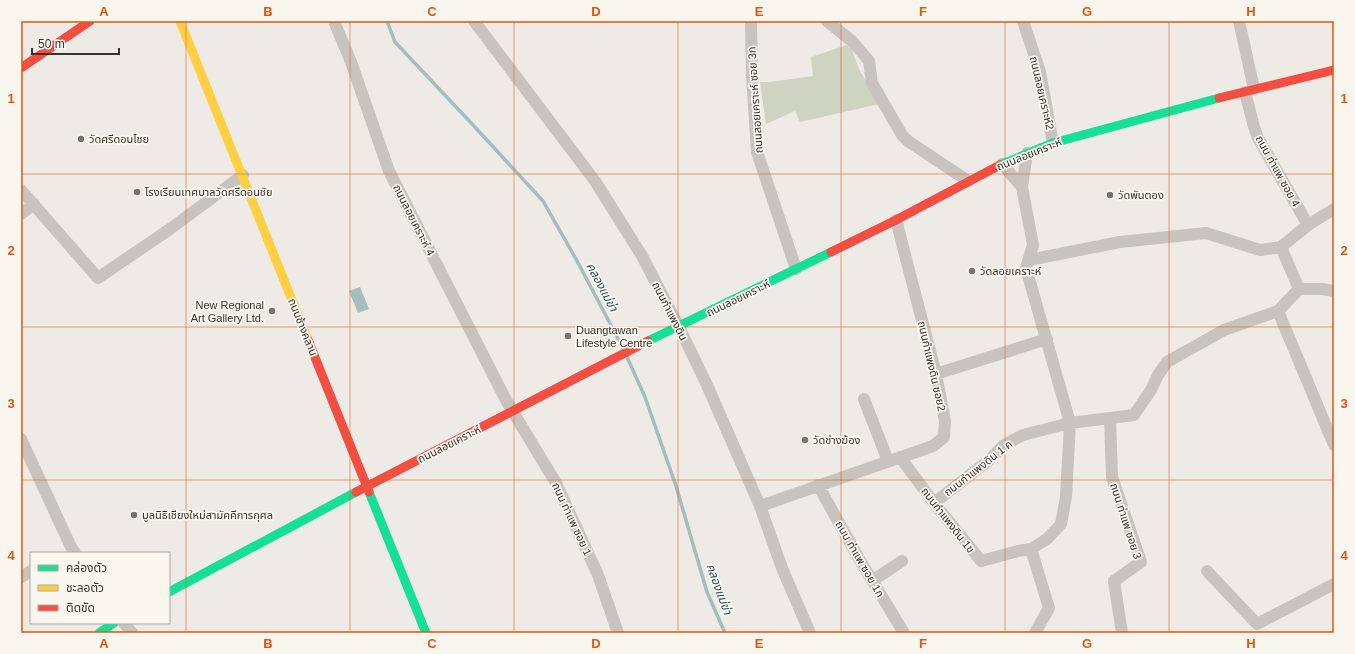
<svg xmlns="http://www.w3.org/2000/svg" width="1355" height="654" font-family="Arial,'Noto Sans Thai',sans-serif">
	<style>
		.green { fill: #cfd3c1 }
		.water { fill: #a4bdbd }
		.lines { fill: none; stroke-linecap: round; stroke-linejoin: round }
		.stream { stroke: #a4bdbd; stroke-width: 3.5 }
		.street { stroke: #c8c3be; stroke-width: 12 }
		.fast { stroke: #16e098; stroke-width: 9 }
		.slow { stroke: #ffcf43; stroke-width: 9 }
		.jam { stroke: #f24e42; stroke-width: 9 }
		.grid { fill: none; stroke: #df570e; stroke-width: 1; stroke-opacity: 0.55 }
		.poi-dot { fill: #78726d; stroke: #f9f5ef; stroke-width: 1.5 }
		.labels { text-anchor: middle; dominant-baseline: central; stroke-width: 3.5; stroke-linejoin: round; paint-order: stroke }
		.street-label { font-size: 11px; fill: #39312c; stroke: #f9f5ef }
		.poi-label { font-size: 11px; fill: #39312c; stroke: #f9f5ef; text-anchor: start }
		.water-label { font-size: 12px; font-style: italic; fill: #255257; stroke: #f9f5ef }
		.neatline { fill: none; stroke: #df570e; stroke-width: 1.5 }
		.grid-label { font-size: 13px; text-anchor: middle; font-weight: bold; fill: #df570e }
	</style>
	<rect width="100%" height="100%" fill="#eeeae6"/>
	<path class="green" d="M850,44l9,25 20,35 -79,18 -5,-11 -29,13 -6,-42h10l43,-6 -2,-19z"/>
	<path class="water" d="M360,287l9,22 -11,4 -9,-22z"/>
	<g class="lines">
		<path class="stream" d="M387,21l8,21 78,83 70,76 33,58 47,89
			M627,357l18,40 31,89 31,106 18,41"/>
		<path class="street" d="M334,21l17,41 38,109 118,231 49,81 42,92 20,58
			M474,21l121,160 47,75 37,71 28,58 53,121 22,62 28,65
			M751,21l1,54 5,77 39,117
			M827,21l26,21 16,19 3,22 30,52 6,6 60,40
			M1023,21l17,51 13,71
			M1239,21l15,68
			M1245,92l9,35 4,11 50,87
			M1002,164l20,23
			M21,190l77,88 72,-49 73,-54
			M21,214l13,-10
			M1029,260l91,-18 86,-9 54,17 21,-3
			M1299,289l-18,-42 27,-22 26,-16
			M1299,289h23l12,2
			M1278,311l56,134
			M936,374l111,-35
			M864,399l24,62
			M21,439l50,108 4,6
			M900,457l34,46 47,58 37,-10 13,-2 16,-10 14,-15 5,-27 4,-74 -44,-155 7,-23 -11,-58 5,-34
			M818,485l40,72 46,76
			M934,503l54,-42 16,-16 19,-10 47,-12 40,-5
			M760,506l173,-60 11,-9 1,-16 -9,-47 -40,-154
			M1031,549l18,59 -14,25
			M1207,571l50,53 77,-40
			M21,577l10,-6
			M872,581l30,-20
			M124,623l8,10
			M1122,633l-8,-52 27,-19 -29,-85 -2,-59 24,-3 17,-25 7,-15 9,-13 57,-32 54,-19 21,-22"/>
		<path class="fast" d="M1000,165l53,-22 166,-45
			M648,341l183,-89
			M369,492l57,141
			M169,592l187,-100
			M99,633l15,-10"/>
		<path class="slow" d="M180,21l128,319"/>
		<path class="jam" d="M21,68l69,-47
			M1219,98l115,-28
			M831,252l65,-32 104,-55
			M308,340l61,152
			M356,492l292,-151"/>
	</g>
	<path class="grid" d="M186,21v612M350,21v612M514,21v612M678,21v612M841,21v612M1005,21v612M1169,21v612M21,174h1313M21,327h1313M21,480h1313"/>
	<g class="poi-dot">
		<circle cx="81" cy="139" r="4"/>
		<circle cx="137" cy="192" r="4"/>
		<circle cx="1110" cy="195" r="4"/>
		<circle cx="972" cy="271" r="4"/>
		<circle cx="272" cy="311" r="4"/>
		<circle cx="568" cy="336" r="4"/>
		<circle cx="805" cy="440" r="4"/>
		<circle cx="134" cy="515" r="4"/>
	</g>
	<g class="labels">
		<g class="street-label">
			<text transform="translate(1042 93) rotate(77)">ถนนลอยเคราะห์2</text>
			<text transform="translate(755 100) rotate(-94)">ถนนลอยเคราะห์ ซอย 3ก</text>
			<text transform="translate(1029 154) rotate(-22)">ถนนลอยเคราะห์</text>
			<text transform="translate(1278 171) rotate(61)">ถนน ท่าแพ ซอย 4</text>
			<text transform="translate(414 220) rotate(63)">ถนนลอยเคราะห์ 4</text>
			<text transform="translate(738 298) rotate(-26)">ถนนลอยเคราะห์</text>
			<text transform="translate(670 311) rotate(63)">ถนนกำแพงดิน</text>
			<text transform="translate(303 327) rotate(68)">ถนนช้างคลาน</text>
			<text transform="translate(932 366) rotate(77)">ถนนกำแพงดิน ซอย2</text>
			<text transform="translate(449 444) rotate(-27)">ถนนลอยเคราะห์</text>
			<text transform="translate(978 468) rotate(-38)">ถนนกำแพงดิน 1 ค</text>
			<text transform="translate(572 519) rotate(65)">ถนน ท่าแพ ซอย 1</text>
			<text transform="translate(948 520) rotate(52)">ถนนกำแพงดิน 1ข</text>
			<text transform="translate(1126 521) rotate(72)">ถนน ท่าแพ ซอย 3</text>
			<text transform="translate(860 559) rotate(60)">ถนน ท่าแพ ซอย 1ก</text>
		</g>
		<g class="poi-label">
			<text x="89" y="139">วัดศรีดอนไชย</text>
			<text x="145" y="192">โรงเรียนเทศบาลวัดศรีดอนชัย</text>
			<text x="1118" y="195">วัดพันตอง</text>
			<text x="980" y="271">วัดลอยเคราะห์</text>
			<text x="264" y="305" text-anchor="end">New Regional<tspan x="264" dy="13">Art Gallery Ltd.</tspan></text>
			<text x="576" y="330">Duangtawan<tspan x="576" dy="13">Lifestyle Centre</tspan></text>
			<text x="813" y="440">วัดช่างฆ้อง</text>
			<text x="142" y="515">มูลนิธิเชียงใหม่สามัคคีการกุศล</text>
		</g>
		<g class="water-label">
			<text transform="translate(602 287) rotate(62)">คลองแม่ข่า</text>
			<text transform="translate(719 589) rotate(70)">คลองแม่ข่า</text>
		</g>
	</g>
	<rect width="1355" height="654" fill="none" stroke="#f9f5ef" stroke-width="44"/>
	<rect x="30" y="552" width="140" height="72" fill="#f9f5ef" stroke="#aca7a1"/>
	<rect x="38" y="565" width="20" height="6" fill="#16e098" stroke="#aca7a1"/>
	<text x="66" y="572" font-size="12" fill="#39312c">คล่องตัว</text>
	<rect x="38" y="585" width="20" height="6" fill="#ffcf43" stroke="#aca7a1"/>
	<text x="66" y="592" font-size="12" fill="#39312c">ชะลอตัว</text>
	<rect x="38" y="605" width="20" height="6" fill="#f24e42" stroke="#aca7a1"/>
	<text x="66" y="612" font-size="12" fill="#39312c">ติดขัด</text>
	<path d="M32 48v6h87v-6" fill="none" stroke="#39312c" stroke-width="2"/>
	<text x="38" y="48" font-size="12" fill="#39312c" stroke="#f9f5ef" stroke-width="3" paint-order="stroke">50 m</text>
	<rect x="22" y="22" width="1311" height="610" class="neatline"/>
	<g class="grid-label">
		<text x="104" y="16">A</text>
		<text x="268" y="16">B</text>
		<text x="432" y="16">C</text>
		<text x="596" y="16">D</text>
		<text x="759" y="16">E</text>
		<text x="923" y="16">F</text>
		<text x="1087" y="16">G</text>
		<text x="1251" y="16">H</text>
		<text x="11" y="103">1</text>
		<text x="1344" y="103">1</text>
		<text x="11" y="255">2</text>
		<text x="1344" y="255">2</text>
		<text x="11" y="408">3</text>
		<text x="1344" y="408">3</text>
		<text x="11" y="560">4</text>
		<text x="1344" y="560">4</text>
		<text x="104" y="648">A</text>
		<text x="268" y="648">B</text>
		<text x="432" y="648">C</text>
		<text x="596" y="648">D</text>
		<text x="759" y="648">E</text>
		<text x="923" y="648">F</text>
		<text x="1087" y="648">G</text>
		<text x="1251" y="648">H</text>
	</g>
</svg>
